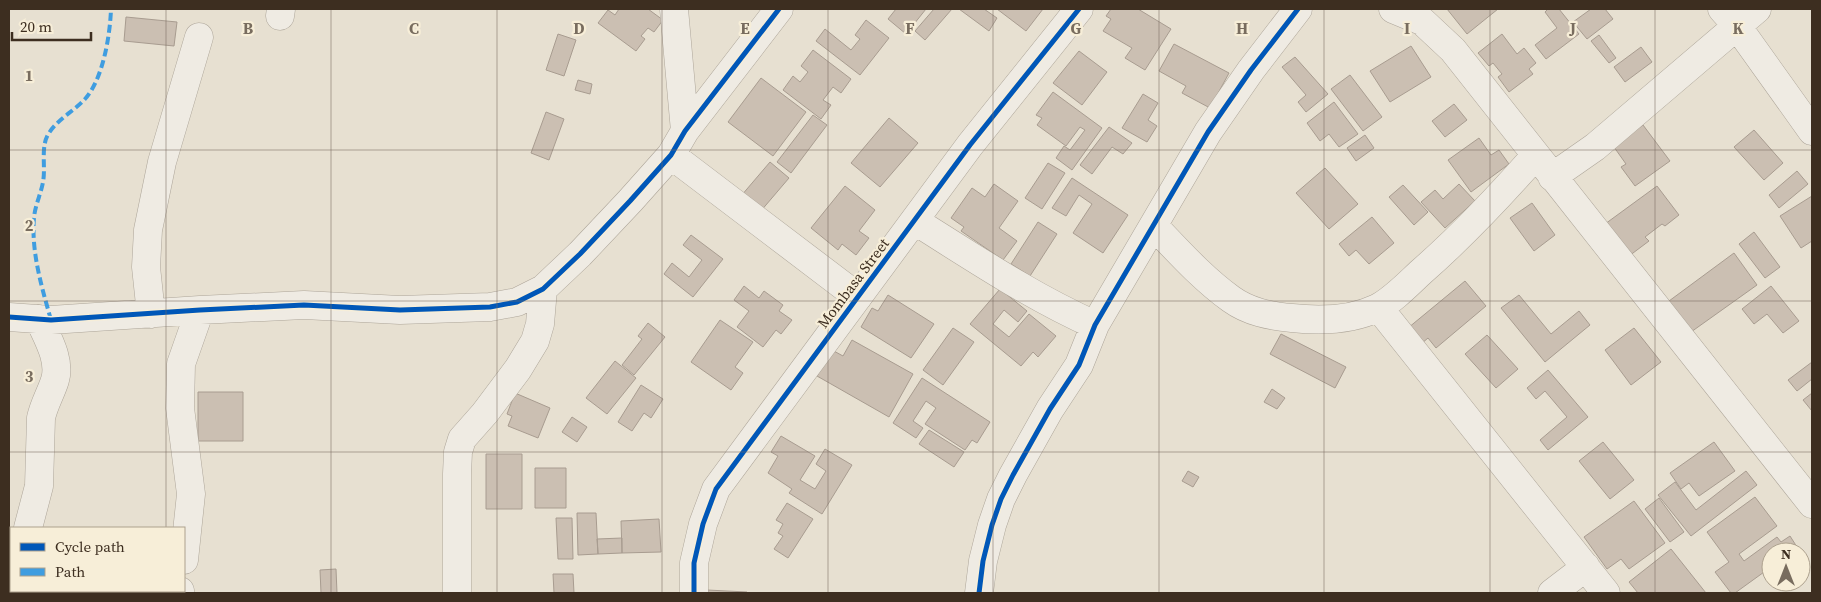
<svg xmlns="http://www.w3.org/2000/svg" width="1821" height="602" font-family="'Source Serif 4',serif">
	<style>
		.building { fill: #cbbfb2; stroke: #a89c90 }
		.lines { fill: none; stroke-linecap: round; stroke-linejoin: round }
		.minor-casing { stroke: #ada599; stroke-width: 29 }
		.minor { stroke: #efebe3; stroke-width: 28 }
		.quiet { stroke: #3f9de0; stroke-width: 4; stroke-dasharray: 8 4; stroke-linecap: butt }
		.cycleway-casing { stroke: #f7eed8; stroke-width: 8 }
		.cycleway { stroke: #0057b8; stroke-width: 5 }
		.grid { fill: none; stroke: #786c5e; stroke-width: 1; stroke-opacity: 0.55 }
		.labels { text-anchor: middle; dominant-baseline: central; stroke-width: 4.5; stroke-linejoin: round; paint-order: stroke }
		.street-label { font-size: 15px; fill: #3d2e20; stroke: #f7eed8 }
		.grid-label { font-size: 16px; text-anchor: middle; font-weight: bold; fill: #786c5e; stroke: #f7eed8; stroke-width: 4.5; stroke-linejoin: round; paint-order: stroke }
	</style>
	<rect width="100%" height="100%" fill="#e7e0d1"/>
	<path class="building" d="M619,9h29l15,11 -9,12 -6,-4 -7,8 4,3 -9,12 -38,-28 10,-13 7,5z
		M896,9h30l-20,25 -18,-15z
		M934,9h18l-27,31 -10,-9z
		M959,9h25l13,9 -8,13z
		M997,9h46l-17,22z
		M1111,9h27l33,20 -26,41 -20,-12 7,-10 -29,-17 8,-12 -5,-3z
		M1447,9h51l-31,25z
		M1548,9h11l20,25 -33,25 -11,-14 22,-17 -12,-16z
		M1591,9h14l8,10 -26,20 -14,-17z
		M126,17l51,5 -3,24 -50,-5z
		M866,20l23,18 -29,37 -44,-34 9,-12 26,21 9,-11 -5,-4z
		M558,34l18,6 -12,36 -18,-6z
		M1502,34l15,20 7,-6 12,15 -7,6 4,5 -24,18 -11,-15 4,-3 -9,-11 -4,3 -11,-13z
		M1599,35l17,23 -7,5 -18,-22z
		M1174,44l55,29 -19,35 -28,-15 4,-7 -27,-15z
		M1411,46l20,31 -41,25 -20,-31z
		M1641,47l11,15 -27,20 -11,-15z
		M813,50l38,29 -10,14 -8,-6 -10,13 8,5 -10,14 -38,-29 10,-14 7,6 8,-10 -7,-6z
		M1079,51l28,21 -25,33 -29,-22z
		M1295,57l33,37 -22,18 -8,-10 8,-7 -24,-28z
		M1350,75l32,42 -19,14 -32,-42z
		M761,78l45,34 -33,44 -45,-34z
		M578,80l14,4 -2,10 -15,-4z
		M1053,92l49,36 -30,42 -16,-12 8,-12 6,4 15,-20 -5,-3 -14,19 -29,-21 5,-7 -6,-3z
		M1143,94l15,9 -10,17 9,6 -10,16 -25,-14z
		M1334,102l24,32 -19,13 -10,-13 -9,7 -13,-18z
		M1454,104l13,16 -22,17 -13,-16z
		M546,112l18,7 -15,41 -18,-7z
		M813,115l14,10 -36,48 -14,-11z
		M889,118l29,25 -38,44 -29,-24z
		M1643,125l27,36 -35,25 -14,-19 5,-3 -17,-24 21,-6z
		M1109,127l23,16 -9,11 -11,-7 -20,27 -12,-9z
		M1754,130l29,33 -19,17 -30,-33z
		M1365,135l9,13 -18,13 -9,-13z
		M1479,138l12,17 8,-5 10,14 -38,28 -23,-32z
		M770,162l19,16 -29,34 -19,-16z
		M1048,163l17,10 -23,36 -17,-11z
		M1325,168l33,36 -29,25 -33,-36z
		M1797,171l11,13 -29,24 -10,-13z
		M1072,178l56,37 -25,38 -30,-20 19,-29 -13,-9 -13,21 -14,-8z
		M994,184l24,17 -19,27 18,13 -14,19 -42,-29 3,-4 -13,-9 21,-30 13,9z
		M1459,184l16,17 -30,27 -24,-26 14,-12 8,9z
		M1403,185l25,27 -14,13 -25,-28z
		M845,186l30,24 -16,21 10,7 -13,17 -14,-11 -4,6 -27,-22z
		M1657,186l22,29 -14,11 -3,-2 -17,13 4,4 -20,15 -24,-32z
		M1812,196v45l-11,7 -21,-32z
		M1532,203l23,32 -21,16 -24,-33z
		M1372,217l22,26 -25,21 -13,-14 -7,6 -10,-12z
		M1038,222l19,12 -27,42 -19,-12z
		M1754,232l26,35 -15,11 -26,-34z
		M691,235l32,24 -30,38 -29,-23 8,-11 17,14 13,-17 -19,-15z
		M1734,253l23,32 -66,47 -22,-31z
		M1465,281l21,25 -50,42 -8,-10 -7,6 -13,-16z
		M744,286l15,12 5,-7 19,14 -4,6 13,9 -11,14 -5,-4 -13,17 -26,-20 12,-16 -15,-11z
		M1771,286l28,35 -16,12 -16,-19 -13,10 -12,-15z
		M1000,289l27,22 -9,11 -14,-12 -11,14 16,13 20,-23 27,22 -18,21 -5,-5 -12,14 -51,-42z
		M888,295l46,29 -23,34 -50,-31 11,-19 6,3z
		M1519,295l32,39 28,-23 11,14 -45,37 -44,-54z
		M720,320l33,22 -18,25 8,6 -12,17 -40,-28z
		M648,323l17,14 -31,38 -12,-10 20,-26 -4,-3z
		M953,328l21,14 -31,43 -20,-15z
		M1634,328l27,34 -30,23 -26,-35z
		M1281,334l65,33 -11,21 -65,-34z
		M1487,335l31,34 -22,19 -31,-34z
		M852,340l61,34 -24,43 -72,-41 15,-26 11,6z
		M615,361l21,17 -29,36 -21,-16z
		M1812,362v17l-15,12 -9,-11z
		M1548,370l40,47 -40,33 -8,-10 27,-23 -22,-26 -9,8 -9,-11z
		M922,378l68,44 -13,21 -5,-3 -7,10 -40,-26 11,-16 -10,-7 -13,20 10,7 -7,10 -23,-15z
		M641,385l22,14 -12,19 -7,-5 -12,18 -14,-9z
		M1272,389l13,9 -8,11 -13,-7z
		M198,392h45v49h-45z
		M515,393l35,15 -12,30 -30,-12 4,-10 -5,-2z
		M1812,393v18l-9,-11z
		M572,417l15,10 -10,15 -15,-10z
		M929,430l35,22 -10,15 -35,-23z
		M781,436l34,20 -15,24 15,9 11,-18 -10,-7 9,-15 27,16 -30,49 -33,-21 3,-4 -24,-16 10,-17 -7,-4z
		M1603,442l31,38 -24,19 -31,-38z
		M1714,442l21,29 -36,25 -10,-13 -8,6 -11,-16z
		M486,454h36v55h-36z
		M535,468h31v40h-31z
		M1188,471l11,6 -6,10 -11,-6z
		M1746,471l11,14 -66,51 -33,-41 17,-13 21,28z
		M1755,497l22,29 -38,28 5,7 33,-24 4,5 9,-6 7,11 -6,5h-20v15l-36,26h-4l-16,-21 14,-10 -22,-30z
		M1659,498l25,34 -14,10 -25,-33z
		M1634,501l31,42 -36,26 -8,-10 -14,10 -23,-32z
		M787,503l26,16 -25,39 -14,-9 9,-13 -5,-3 5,-9 -7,-4z
		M577,513h19l2,41 -20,1z
		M556,518h16l1,41h-15z
		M659,519l2,33 -39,1 -1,-32z
		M622,538v15l-24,1 -1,-15z
		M1671,549l35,44h-68l-9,-11z
		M336,569l1,24h-16l-1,-23z
		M553,574h20l1,19h-20z
		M707,590l40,2v1h-41z"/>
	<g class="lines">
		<g class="minor-casing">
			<path id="minor" d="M674,9l11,122
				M1393,9l29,12 31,29 359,454
				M1722,9l15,17 75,105
				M280,16l1,-7
				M671,155l187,142
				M1552,177l43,-30 162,-138
				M915,221c59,37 117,76 180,104
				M1154,226c24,25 48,52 77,73 18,13 39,17 61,19 27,3 60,2 85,-10 15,-7 32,-25 44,-36 41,-36 78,-75 114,-116
				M1379,308l227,285
				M151,314l-5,-47 2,-37 14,-68 37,-125
				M9,317l42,3 149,-10 104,-5 96,5 90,-3 27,-5 26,-13 37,-35 50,-53 41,-46 14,-24 94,-122
				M28,528l11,-42 2,-68c3,-14 10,-25 14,-38 6,-20 -8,-43 -16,-61
				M184,560l7,-66 -11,-86 1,-44 19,-54
				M9,593l2,-7
				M179,593l1,-2
				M457,593v-119l1,-22 4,-13 23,-26 33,-44 17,-28 5,-17 3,-35
				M694,593v-30l9,-39 13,-35 254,-344 109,-136
				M979,593l4,-32 9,-36 9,-26 12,-24 37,-66 29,-44 16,-40 113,-193 43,-62 47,-61
				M1552,593l34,-26"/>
		</g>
		<use href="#minor" class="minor"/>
		<path class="quiet" d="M51,320c-9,-32 -20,-68 -17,-102 1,-13 7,-24 9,-36 3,-15 -3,-36 6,-49 9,-14 25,-22 36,-34 18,-20 25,-63 26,-90"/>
		<g class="cycleway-casing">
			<path id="cycleway" d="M9,317l42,3 149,-10 104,-5 96,5 90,-3 27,-5 26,-13 37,-35 50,-53 41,-46 14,-24 94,-122
				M694,593v-30l9,-39 13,-35 254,-344 109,-136
				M979,593l4,-32 9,-36 9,-26 12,-24 37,-66 29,-44 16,-40 113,-193 43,-62 47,-61"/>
		</g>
		<use href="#cycleway" class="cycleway"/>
	</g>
	<path class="grid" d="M166,9v519M331,9v584M497,9v584M662,9v584M828,9v584M993,9v584M1159,9v584M1324,9v584M1490,9v584M1655,9v584M9,150h1803M9,301h1803M9,452h1803M166,591v2"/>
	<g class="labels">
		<g class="street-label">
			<text transform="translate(853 283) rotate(-53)">Mombasa Street</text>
		</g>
	</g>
	<g class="grid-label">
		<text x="248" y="34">B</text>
		<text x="414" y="34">C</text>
		<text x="579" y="34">D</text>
		<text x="745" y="34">E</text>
		<text x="910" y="34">F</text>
		<text x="1076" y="34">G</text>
		<text x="1242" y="34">H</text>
		<text x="1407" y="34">I</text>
		<text x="1573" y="34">J</text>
		<text x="1738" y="34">K</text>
		<text x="29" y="81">1</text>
		<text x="29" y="231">2</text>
		<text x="29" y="382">3</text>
	</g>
	<rect width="1821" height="602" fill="none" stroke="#3d2e20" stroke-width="20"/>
	<rect x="10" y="527" width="175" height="65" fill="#f7eed8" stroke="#ada18e"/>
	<rect x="20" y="543" width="25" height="8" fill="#0057b8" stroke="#ada18e"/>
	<text x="55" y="552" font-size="15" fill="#3d2e20">Cycle path</text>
	<rect x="20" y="568" width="25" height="8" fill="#3f9de0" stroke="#ada18e"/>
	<text x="55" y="577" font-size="15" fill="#3d2e20">Path</text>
	<g transform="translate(1786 567)"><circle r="24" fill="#f7eed8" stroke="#ada18e"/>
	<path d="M0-4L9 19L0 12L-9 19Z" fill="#786c5e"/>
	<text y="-8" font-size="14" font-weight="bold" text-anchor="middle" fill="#3d2e20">N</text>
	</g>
	<path d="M12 32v8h79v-8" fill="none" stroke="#3d2e20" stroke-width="2.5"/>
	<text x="20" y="32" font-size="15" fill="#3d2e20" stroke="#f7eed8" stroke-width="4" paint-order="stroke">20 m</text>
</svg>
